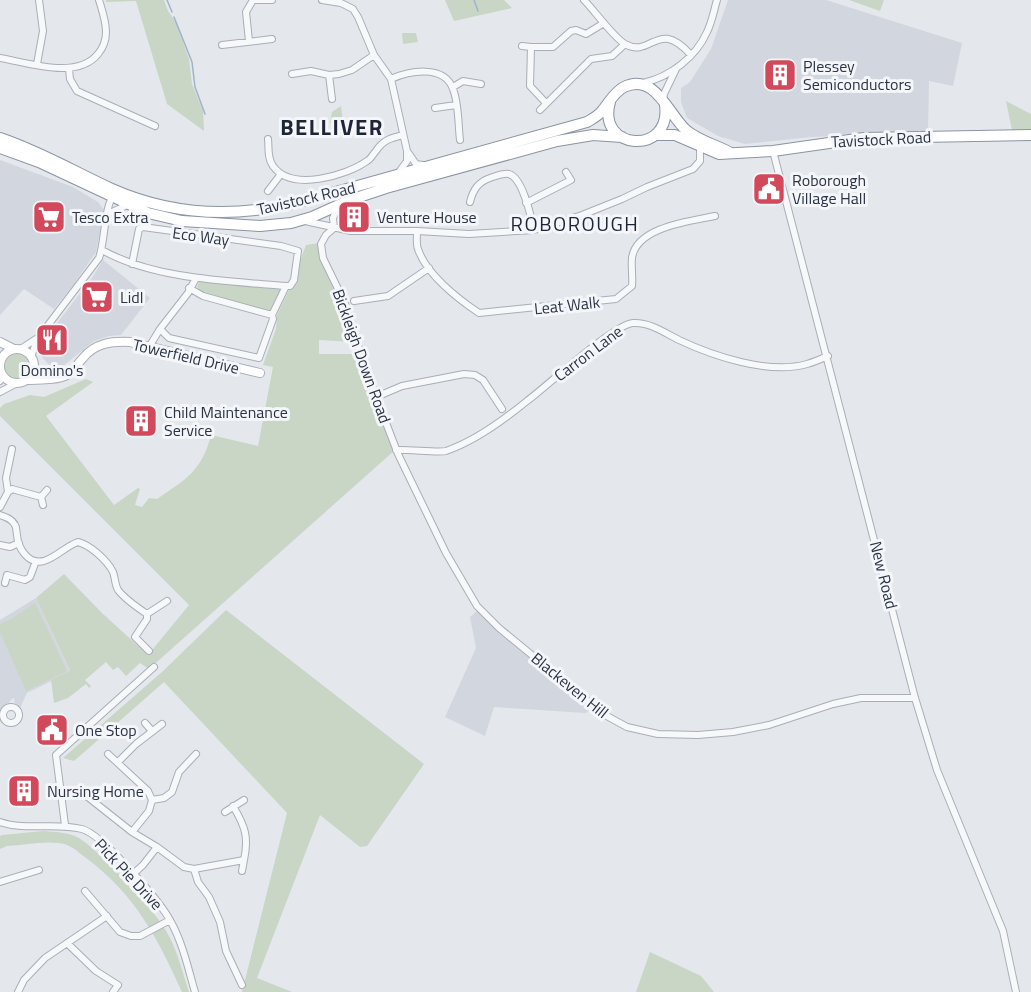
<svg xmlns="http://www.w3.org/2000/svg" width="1031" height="992" font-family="'Titillium Web',sans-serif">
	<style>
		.built { fill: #d2d6de }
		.green { fill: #c9d6c5 }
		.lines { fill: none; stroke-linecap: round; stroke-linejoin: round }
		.stream { stroke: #9fb4cc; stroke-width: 1.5 }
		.street-casing { stroke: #a9aeb7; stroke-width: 8 }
		.secondary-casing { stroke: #a9aeb7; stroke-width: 10 }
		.highway-casing { stroke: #8b94a3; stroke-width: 12 }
		.street { stroke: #f7f8fa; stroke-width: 6 }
		.secondary { stroke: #fff; stroke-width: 8 }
		.highway { stroke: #fff; stroke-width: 10 }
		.labels { text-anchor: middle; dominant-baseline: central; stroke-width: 6; stroke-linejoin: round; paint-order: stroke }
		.poi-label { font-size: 16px; fill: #2b3445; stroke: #f4f6f9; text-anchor: start }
		.street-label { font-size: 16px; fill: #2b3445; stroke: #f4f6f9 }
		.quarter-label { font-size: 20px; letter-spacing: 1.5px; fill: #1d2536; stroke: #f4f6f9 }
		.district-label { font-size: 22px; font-weight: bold; letter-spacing: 1.5px; fill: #1d2536; stroke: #f4f6f9 }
	</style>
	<rect width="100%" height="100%" fill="#e4e7ec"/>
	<path class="built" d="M728,0h98l136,43 -9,43 -24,-5 -1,51 -117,5 -66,7 -27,-8 -31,-18 -6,-16v-14l9,-6 21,-33z
		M0,160l73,27 25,15 6,8 -8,42 -22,32 -20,25 -30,-20 -24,26z
		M103,260l47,38 -29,37 -12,1 -15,5 -31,25 -7,1 -7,-2 -7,-8 -1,-10 3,-7 48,-62z
		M36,598l34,74 -43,21 -7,15 -5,-4 -1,-6h-1l-13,14v-92z
		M478,610l114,97 -6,6 -92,-6 -9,29 -40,-19 31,-69 -6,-31z"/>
	<path class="green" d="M106,0h58l4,11 8,11 13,37 3,25 11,27 1,20 -37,-27 -31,-103 -30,1z
		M445,0h59l8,8 -58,13z
		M849,0h35l-4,11z
		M402,33h14l2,9 -15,2z
		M1006,101l25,13v15l-19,1z
		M341,106l2,16 -13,1 2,-11z
		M319,243l1,9 33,90 -34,-2v14h38l38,96 -246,219 -9,-6 -14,13 -8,-9 -5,3 -7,-8 -21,18 6,6 -2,2 -3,-4 -18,14 -14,5 -3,-23 19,-9 -34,-73 28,-24 38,39 46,42 41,-50 -189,-189v-8l4,-4 26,-9 14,2 42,-18 7,3 -47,34 68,89 24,-17 2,1 -5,16 7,2 7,-9 8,1c28,-19 45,-28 54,-64l47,11 15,-79 -10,-2 13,-36 1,-14 14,-29 15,-41z
		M200,281l79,8 1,1 -11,22 -69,-20 -3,-6z
		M5 366a12 12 0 1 1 24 0a12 12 0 1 1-24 0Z
		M35,603l32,68 -41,20 -26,-59v-8l11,-5z
		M226,610l198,154 -57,82 -7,1 -40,-32 -63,163 35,14h-50l45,-179 -123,-131 -90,79 -11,-3 99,-86z
		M43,831c12,1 25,1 36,7 22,14 79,75 90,98 9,17 14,38 20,56h-7c-24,-53 -47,-98 -96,-134 -8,-6 -17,-15 -28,-15 -16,-2 -34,2 -51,3l-7,3v-13l2,-1z
		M650,952l51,24 13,16h-78z"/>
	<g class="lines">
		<path class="stream" d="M167,0l5,12
			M474,0l4,11
			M174,17l18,45 3,25 10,27"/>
		<g class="street-casing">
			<path id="street" d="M256,0h16
				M322,0l19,3 12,6 5,8 16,38 17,24 16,72 9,13 7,1
				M584,0c10,10 30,38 41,44 27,15 32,-27 66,11
				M249,41l-3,-29 7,-12
				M222,45l50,-6
				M522,46l9,1
				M0,58c29,5 77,22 98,-4 5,-6 8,-14 8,-22 0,-11 -4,-22 -7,-32
				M37,64l6,-33 -4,-31
				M69,69l1,10 7,12 78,35
				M292,74l19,-3 18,4 10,-1 13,-4 22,-15
				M329,75l3,24
				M391,79c18,-8 53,-15 62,10 6,15 5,35 7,51
				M643,83c27,-6 53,-26 64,-51 5,-10 7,-22 10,-32
				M453,87l10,-6 18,3
				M663,101l1,-7 12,-25
				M546,103l-16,-17 1,-39h22l18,-16 5,-1 10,4 18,-11
				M435,108l21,-3
				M540,110l51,-51 21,-3 13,-12
				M268,139c1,8 -1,19 5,27 18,26 73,10 94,-5 4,-2 6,-7 9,-10 7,-11 15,-13 27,-16
				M773,151l142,547 22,72 66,161 13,61
				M399,172l8,-11v-8
				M268,191l13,-17
				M470,202c3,-12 8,-20 20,-24 6,-2 13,-5 19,-4 14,4 22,43 25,56
				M526,203l45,-23 -5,-8
				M108,214l19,-9
				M305,221l46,10h66l52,3 65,-4 48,-15 40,-16 25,-12 46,-18 7,-8v-14
				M334,228l-8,7 -5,9 2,14 21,43 21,67 33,86 48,99 31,53 22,22 106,87 22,12 31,7 40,1 35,-3 36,-7 64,-21 28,-6h54
				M334,228l-1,-10 5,-11
				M417,231c0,6 -1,13 1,18 8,25 40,50 61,64l137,-14 16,-13c1,-9 -1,-19 0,-28 4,-31 59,-37 83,-42
				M102,250c51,29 125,31 184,36h4l4,-6 4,-29 -17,-5 -138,-19 -4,2 -7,35
				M196,278l-8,15 -28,36 9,9 90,20 14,-39 -1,-4 14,-29
				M189,288l14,8 69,19
				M354,301l34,-5 41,-28
				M149,347l11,-18
				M19,350l20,-13 60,-79c6,-16 5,-52 15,-63
				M31,357l6,-17
				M0,381l3,-6
				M0,392l17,-9
				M376,397l26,-11 62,-12 11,1 8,5 19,29
				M396,450c11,-1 43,3 50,1 27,-9 59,-32 81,-50 19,-14 87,-77 106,-78 17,-1 32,10 46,17 34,16 90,35 128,24 7,-2 14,-5 21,-8
				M8,492l-2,-14 6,-29
				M41,497l6,-7
				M0,507l8,-15 4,-3 29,8 2,8
				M0,515c6,2 12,4 15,10 2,3 1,6 2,10 1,13 11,30 27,26 13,-4 22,-15 34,-19 12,3 29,18 35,30 2,5 2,13 5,18 7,9 20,18 29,24v5l-12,18 14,14
				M0,545l10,2 9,-4
				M5,583l2,-8 18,5 5,-3 6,-16
				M147,614l20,-13
				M3 715a8 8 0 1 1 16 0a8 8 0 1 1-16 0Z
				M145,723l7,8
				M108,754l40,37 4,9 -3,11 -17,21
				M118,762l18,-18 26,-20
				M84,794l48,38 25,15 -14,18 -11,10
				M152,800l12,-2 8,-6 7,-20 17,-18
				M225,812l19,-12
				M0,822c26,9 55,0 82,7 21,6 79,73 89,93 12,22 17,46 24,70
				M65,825l-9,-70 98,-88
				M157,847l27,20 10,2 50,-9c5,-23 1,-34 -11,-54
				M194,869l4,13 11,15 11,25 6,29 16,34
				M242,871l2,-11
				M0,882l39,-12
				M85,891l35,41 11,4h9l30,-16
				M67,943l29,28 22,14 -5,7
				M18,992l6,-12 21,-22 62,-42"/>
		</g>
		<g class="secondary-casing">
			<path id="secondary" d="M0,342l14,7
				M0 366a17 17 0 1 1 34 0a17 17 0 1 1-34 0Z
				M25,380c13,-1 30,1 42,-5 7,-4 11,-12 16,-17 12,-15 29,-17 47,-16l130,31"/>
		</g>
		<g class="highway-casing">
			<path id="highway" d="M610,102c-14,49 62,54 55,3
				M655,135h20l44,19 54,-3 91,-13 167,-3
				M0,138c39,13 75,34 112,51 61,27 124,29 188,13l287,-80c5,-3 11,-6 15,-11 7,-8 12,-19 22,-24 31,-15 44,27 62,43 13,11 31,15 45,23
				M0,148l39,14 109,51 34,8 78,5 31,-3 21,-6 38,-17 36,-12 171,-47 36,-6 29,2"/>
		</g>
		<use href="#street" class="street"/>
		<use href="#secondary" class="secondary"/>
		<use href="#highway" class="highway"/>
	</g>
	<defs>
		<g id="building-square" transform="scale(1.725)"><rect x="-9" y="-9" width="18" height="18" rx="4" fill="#d1495b" stroke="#f4f6f9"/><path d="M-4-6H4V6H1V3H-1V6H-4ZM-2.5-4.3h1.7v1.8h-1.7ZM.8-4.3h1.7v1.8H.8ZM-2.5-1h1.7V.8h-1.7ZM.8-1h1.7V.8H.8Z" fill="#fff"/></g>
		<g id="civic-square" transform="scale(1.725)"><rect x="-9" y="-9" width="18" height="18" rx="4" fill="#d1495b" stroke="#f4f6f9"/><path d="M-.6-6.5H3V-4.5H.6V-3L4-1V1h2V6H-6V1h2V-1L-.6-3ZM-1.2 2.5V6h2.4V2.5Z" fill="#fff"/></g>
		<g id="supermarket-square" transform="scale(1.725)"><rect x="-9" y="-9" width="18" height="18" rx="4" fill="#d1495b" stroke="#f4f6f9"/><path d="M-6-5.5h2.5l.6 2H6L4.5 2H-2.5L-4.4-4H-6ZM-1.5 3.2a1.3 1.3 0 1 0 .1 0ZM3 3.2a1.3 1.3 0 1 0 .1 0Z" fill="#fff"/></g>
		<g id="restaurant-square" transform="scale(1.725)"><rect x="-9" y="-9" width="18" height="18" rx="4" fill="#d1495b" stroke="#f4f6f9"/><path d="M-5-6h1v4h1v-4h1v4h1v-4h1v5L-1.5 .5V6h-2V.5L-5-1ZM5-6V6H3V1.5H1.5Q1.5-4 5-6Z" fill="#fff"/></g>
	</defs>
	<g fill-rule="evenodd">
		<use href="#building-square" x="780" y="75"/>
		<use href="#civic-square" x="769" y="189"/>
		<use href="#supermarket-square" x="49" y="217"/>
		<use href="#building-square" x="354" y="217"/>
		<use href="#supermarket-square" x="97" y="297"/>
		<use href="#restaurant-square" x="52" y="340"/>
		<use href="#building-square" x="141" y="421"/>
		<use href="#civic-square" x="52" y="730"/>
		<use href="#building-square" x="24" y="791"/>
	</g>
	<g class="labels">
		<g class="poi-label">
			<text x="803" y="66">Plessey<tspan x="803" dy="18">Semiconductors</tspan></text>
			<text x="792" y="180">Roborough<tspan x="792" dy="18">Village Hall</tspan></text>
			<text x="72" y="217">Tesco Extra</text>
			<text x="377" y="217">Venture House</text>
			<text x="120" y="297">Lidl</text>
			<text x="52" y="370" text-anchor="middle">Domino's</text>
			<text x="164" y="412">Child Maintenance<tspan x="164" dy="18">Service</tspan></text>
			<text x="75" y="730">One Stop</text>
			<text x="47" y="791">Nursing Home</text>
		</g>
		<g class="street-label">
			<text transform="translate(881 139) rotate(-3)">Tavistock Road</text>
			<text transform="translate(306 198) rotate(-13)">Tavistock Road</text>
			<text transform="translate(201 236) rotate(8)">Eco Way</text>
			<text transform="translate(567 305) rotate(-6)">Leat Walk</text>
			<text transform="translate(588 353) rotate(-37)">Carron Lane</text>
			<text transform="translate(186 356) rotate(13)">Towerfield Drive</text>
			<text transform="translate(362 356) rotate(70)">Bickleigh Down Road</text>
			<text transform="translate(884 575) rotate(76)">New Road</text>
			<text transform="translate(570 685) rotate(39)">Blackeven Hill</text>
			<text transform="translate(129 874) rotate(47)">Pick Pie Drive</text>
		</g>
		<g class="quarter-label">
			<text x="575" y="223">ROBOROUGH</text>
		</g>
		<g class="district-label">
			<text x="332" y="127">BELLIVER</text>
		</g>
	</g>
</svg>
